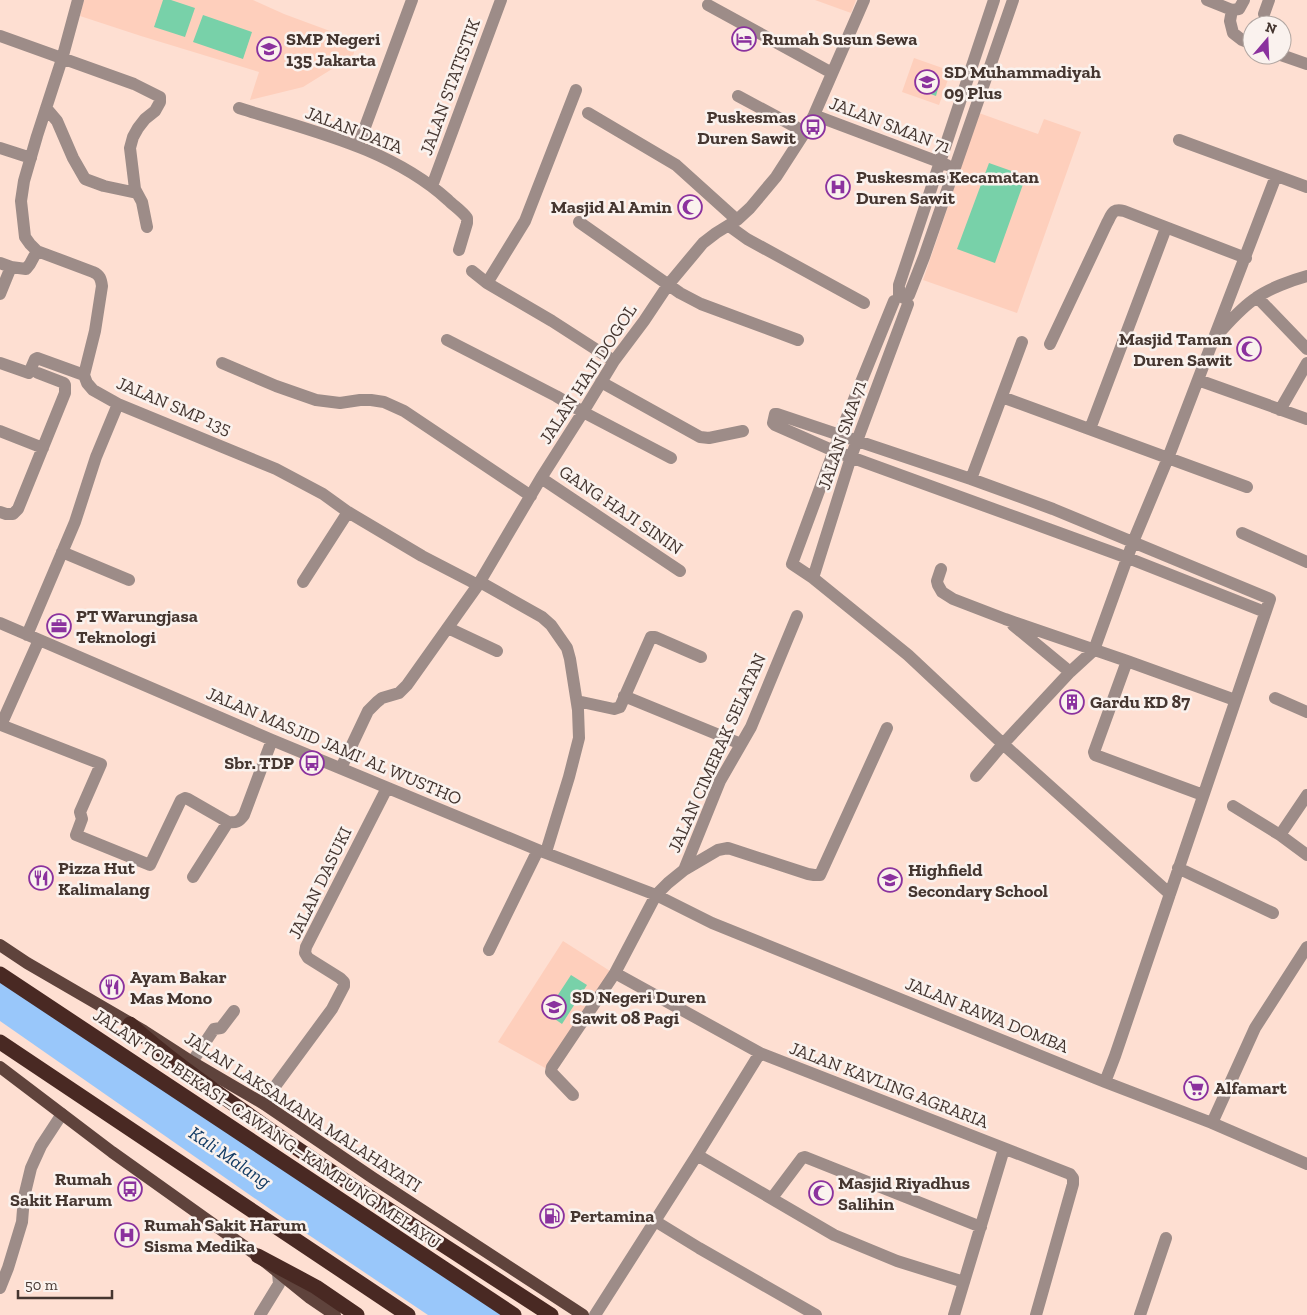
<svg xmlns="http://www.w3.org/2000/svg" width="1307" height="1315" font-family="'Zilla Slab',serif">
	<style>
		.built { fill: #fecfbc }
		.green { fill: #78d1a9 }
		.water { fill: #99c7fa }
		.lines { fill: none; stroke-linecap: round; stroke-linejoin: round }
		.minor { stroke: #9d8c88; stroke-width: 12 }
		.major { stroke: #5f433c; stroke-width: 12 }
		.highway { stroke: #492923; stroke-width: 15 }
		.labels { text-anchor: middle; dominant-baseline: central; stroke-width: 5; stroke-linejoin: round; paint-order: stroke }
		.poi-label { font-size: 18px; font-weight: bold; fill: #453630; stroke: #faf2ee; text-anchor: start }
		.street-label { font-size: 18px; fill: #453630; stroke: #faf2ee }
		.water-label { font-size: 19px; font-style: italic; fill: #133b64; stroke: #faf2ee }
	</style>
	<rect width="100%" height="100%" fill="#fedfd2"/>
	<path class="built" d="M84,0h169l31,14 73,27 -4,15 -50,31 -53,13 9,-28 -118,-36 -61,-20z
		M815,0h41l-5,13z
		M914,58l37,13 -12,34 -37,-13z
		M979,113l59,21 6,-15 37,13 -64,181 -94,-33 13,-38z
		M563,941l47,30 -63,98 -49,-27z"/>
	<path class="green" d="M163,0h8l24,8 -10,29 -31,-10z
		M203,15l49,17 -9,27 -50,-17z
		M925,80l14,5 -3,11 -14,-5z
		M989,163l37,13 -31,87 -38,-14z
		M571,975l16,10 -25,39 -16,-11z"/>
	<path class="water" d="M0,974l514,341h-86l-155,-104 -273,-190z"/>
	<g class="lines">
		<path class="minor" d="M78,0l-16,59 -25,77 -13,45 -3,20 4,36 5,7 7,7 56,21c7,3 8,7 9,14l-7,45 -11,44 3,8 6,7 25,14 158,65 47,25 25,18 74,44 56,29
			M994,0l-95,285v10l5,3 5,-3 15,-38 89,-257
			M1207,0l25,10
			M708,5l124,68
			M1232,10l-2,11 3,12 9,7 10,4
			M1232,10l7,-1 5,-9
			M1264,14l5,-14
			M0,36l134,48 26,13v5l-5,9 -10,8 -7,9 -5,9 -3,11 5,41 7,13 5,25
			M1281,55l26,9
			M738,96l67,36
			M46,108l11,13 16,37 12,21 19,7 33,7
			M239,108c72,23 152,40 209,92 6,6 14,11 19,18v5l-8,27
			M588,113l88,52 61,55
			M814,115l133,50
			M1179,140l128,47
			M358,146l54,-146
			M0,148l31,10
			M432,186l69,-186
			M579,222l101,71 21,11 97,36
			M729,226l18,13 117,64
			M0,263l11,4 15,2 4,-5 7,-13
			M472,271l15,12 65,38 62,40
			M487,283l38,-62 51,-131
			M0,294l11,-27
			M1257,297l50,52
			M894,301l-54,133 -48,130 21,14 95,77 95,89 167,150
			M1219,333c11,-12 23,-26 37,-35 12,-9 36,-18 51,-22
			M447,340l109,56 27,16 88,46
			M1050,344l57,-121c5,-9 5,-15 17,-12l122,47
			M0,363l29,10 6,-14 2,-1 47,17
			M222,363l54,23 40,14 24,3 20,-3h11l13,2 20,9 127,85
			M1198,380l109,39
			M601,382l99,55 9,1 34,-7
			M1002,397l245,90
			M1280,410l27,-47
			M1090,429l76,-201
			M0,431l43,17
			M541,478l139,93
			M971,479l51,-137
			M0,512l6,2h7l5,-5 47,-116v-8l-1,-2 -26,-10
			M1242,533l65,29
			M62,552l67,28
			M941,569l-4,12 1,4 4,7 11,7 52,20 122,42 108,39
			M813,578l38,-121 57,-153
			M303,582l45,-70
			M480,582l62,35 9,8 16,23 3,11 8,51 1,28 -10,39 -23,75
			M0,623l272,117 266,110 118,45 56,28 393,159 107,41 95,41
			M1013,625l57,47
			M448,628l49,23
			M27,635l48,-113 21,-65 22,-53
			M39,640l-38,85 100,39 -21,48 2,7 -6,16 74,30 31,-65 4,-2 3,1 40,23c8,1 11,0 16,-7l28,-75
			M1127,661l-33,91 1,3 108,40
			M624,696l117,48
			M1275,698l32,14
			M577,701l37,8 6,-2 31,-70h4l46,20
			M341,768l27,-57 9,-9 5,-4 17,-5 8,-8 71,-100 63,-107 42,-66 31,-51 30,-40 24,-36 35,-42 13,-10 21,-13 13,-12 26,-31 29,-45 9,-17 50,-115
			M976,776l27,-32 67,-72 24,-22 39,-108 35,-84 108,-282
			M1233,806l47,29 27,20
			M1280,835l27,-40
			M1178,868l95,45
			M684,870l34,-20 10,-2 80,26 6,1h6l67,-147
			M193,877l35,-55
			M489,950l49,-100
			M615,973l145,80 310,121 3,4v6l-37,131
			M192,1062l22,-33 7,-1 13,-17
			M1105,1082l10,-26 155,-457 -217,-90 -82,-30 -194,-65h-2l-2,9 2,2 59,26 294,107 137,54
			M573,1095l-22,-23 1,-5 63,-94 41,-78 12,-12 16,-13 36,-89 31,-54 46,-111
			M264,1104l12,-19 56,-76 12,-23v-4l-4,-4 -32,-20 -3,-5 1,-6 81,-159
			M1212,1123l43,-95 52,-81
			M697,1155l137,80 63,26 67,21
			M772,1198l30,-40 3,-1 176,70
			M655,1221l44,27 117,67
			M0,1288l8,-20 14,-46 2,-25 7,-29 10,-22 21,-32
			M260,1315l19,-31 -1,-11
			M595,1315l102,-160 63,-102
			M954,1315l50,-166
			M1140,1315l26,-77"/>
		<path class="major" d="M0,945l27,18 117,68 48,31 72,42 109,74 210,137
			M0,1067l112,85 146,104 52,42 25,17"/>
		<path class="highway" d="M0,974l514,341
			M130,1024c42,38 90,70 136,103 93,65 190,126 285,188
			M0,1042l408,273
			M258,1256l58,31 41,28"/>
	</g>
	<defs>
		<g id="hotel-ring" transform="scale(1.25)"><circle r="9.5" fill="#faf2ee" stroke="#8b329e" stroke-width="1.5"/><path d="M-6-4.5h1.5V1H6V5H4.5V3h-9V5H-6ZM-4 0a1.8 1.8 0 1 1 3.6 0ZM.5 0V-2.5h3Q6-2.5 6 0Z" fill="#8b329e"/></g>
		<g id="school-ring" transform="scale(1.25)"><circle r="9.5" fill="#faf2ee" stroke="#8b329e" stroke-width="1.5"/><path d="M0-5L7-2L0 1L-7-2ZM-4 1L0 2.5L4 1V4Q0 6-4 4Z" fill="#8b329e"/></g>
		<g id="bus-ring" transform="scale(1.25)"><circle r="9.5" fill="#faf2ee" stroke="#8b329e" stroke-width="1.5"/><path d="M-5-6H5V4H4V6H2V4H-2V6H-4V4H-5ZM-3.5-4V0h7V-4ZM-3.5 1.2v1.5H-2V1.2ZM2 1.2v1.5H3.5V1.2Z" fill="#8b329e"/></g>
		<g id="hospital-ring" transform="scale(1.25)"><circle r="9.5" fill="#faf2ee" stroke="#8b329e" stroke-width="1.5"/><path d="M-5-5h3v3.5h4V-5h3V5h-3V1.5h-4V5h-3Z" fill="#8b329e"/></g>
		<g id="mosque-ring" transform="scale(1.25)"><circle r="9.5" fill="#faf2ee" stroke="#8b329e" stroke-width="1.5"/><path d="M3.5-4.9A6 6 0 1 0 3.5 4.9A5 5 0 1 1 3.5-4.9Z" fill="#8b329e"/></g>
		<g id="office-ring" transform="scale(1.25)"><circle r="9.5" fill="#faf2ee" stroke="#8b329e" stroke-width="1.5"/><path d="M-6-3h4V-5.5h4V-3h4V5H-6ZM-1-4.5V-3h2v-1.5ZM-6 0V1H6V0Z" fill="#8b329e"/></g>
		<g id="building-ring" transform="scale(1.25)"><circle r="9.5" fill="#faf2ee" stroke="#8b329e" stroke-width="1.5"/><path d="M-4-6H4V6H1V3H-1V6H-4ZM-2.5-4.3h1.7v1.8h-1.7ZM.8-4.3h1.7v1.8H.8ZM-2.5-1h1.7V.8h-1.7ZM.8-1h1.7V.8H.8Z" fill="#8b329e"/></g>
		<g id="restaurant-ring" transform="scale(1.25)"><circle r="9.5" fill="#faf2ee" stroke="#8b329e" stroke-width="1.5"/><path d="M-5-6h1v4h1v-4h1v4h1v-4h1v5L-1.5 .5V6h-2V.5L-5-1ZM5-6V6H3V1.5H1.5Q1.5-4 5-6Z" fill="#8b329e"/></g>
		<g id="supermarket-ring" transform="scale(1.25)"><circle r="9.5" fill="#faf2ee" stroke="#8b329e" stroke-width="1.5"/><path d="M-6-5.5h2.5l.6 2H6L4.5 2H-2.5L-4.4-4H-6ZM-1.5 3.2a1.3 1.3 0 1 0 .1 0ZM3 3.2a1.3 1.3 0 1 0 .1 0Z" fill="#8b329e"/></g>
		<g id="fuel-ring" transform="scale(1.25)"><circle r="9.5" fill="#faf2ee" stroke="#8b329e" stroke-width="1.5"/><path d="M-5.5-6h7V0h2V4h1.3V-2.5L3-4.5l.8-.8L6-3V5H2.5V1h-1V6h-7ZM-4.2-4.7v3.2H.2V-4.7Z" fill="#8b329e"/></g>
	</defs>
	<g fill-rule="evenodd">
		<use href="#hotel-ring" x="744" y="39"/>
		<use href="#school-ring" x="269" y="49"/>
		<use href="#school-ring" x="927" y="82"/>
		<use href="#bus-ring" x="813" y="127"/>
		<use href="#hospital-ring" x="838" y="187"/>
		<use href="#mosque-ring" x="690" y="207"/>
		<use href="#mosque-ring" x="1249" y="349"/>
		<use href="#office-ring" x="59" y="626"/>
		<use href="#building-ring" x="1072" y="702"/>
		<use href="#bus-ring" x="312" y="763"/>
		<use href="#restaurant-ring" x="41" y="878"/>
		<use href="#school-ring" x="890" y="880"/>
		<use href="#restaurant-ring" x="112" y="987"/>
		<use href="#school-ring" x="554" y="1007"/>
		<use href="#supermarket-ring" x="1196" y="1088"/>
		<use href="#bus-ring" x="130" y="1189"/>
		<use href="#mosque-ring" x="821" y="1193"/>
		<use href="#fuel-ring" x="552" y="1216"/>
		<use href="#hospital-ring" x="127" y="1235"/>
	</g>
	<g class="labels">
		<g class="poi-label">
			<text x="286" y="39">SMP Negeri<tspan x="286" dy="21">135 Jakarta</tspan></text>
			<text x="762" y="39">Rumah Susun Sewa</text>
			<text x="944" y="72">SD Muhammadiyah<tspan x="944" dy="21">09 Plus</tspan></text>
			<text x="796" y="117" text-anchor="end">Puskesmas<tspan x="796" dy="21">Duren Sawit</tspan></text>
			<text x="856" y="177">Puskesmas Kecamatan<tspan x="856" dy="21">Duren Sawit</tspan></text>
			<text x="672" y="207" text-anchor="end">Masjid Al Amin</text>
			<text x="1232" y="339" text-anchor="end">Masjid Taman<tspan x="1232" dy="21">Duren Sawit</tspan></text>
			<text x="76" y="616">PT Warungjasa<tspan x="76" dy="21">Teknologi</tspan></text>
			<text x="1090" y="702">Gardu KD 87</text>
			<text x="294" y="763" text-anchor="end">Sbr. TDP</text>
			<text x="58" y="868">Pizza Hut<tspan x="58" dy="21">Kalimalang</tspan></text>
			<text x="908" y="870">Highfield<tspan x="908" dy="21">Secondary School</tspan></text>
			<text x="130" y="977">Ayam Bakar<tspan x="130" dy="21">Mas Mono</tspan></text>
			<text x="572" y="997">SD Negeri Duren<tspan x="572" dy="21">Sawit 08 Pagi</tspan></text>
			<text x="1214" y="1088">Alfamart</text>
			<text x="112" y="1179" text-anchor="end">Rumah<tspan x="112" dy="21">Sakit Harum</tspan></text>
			<text x="838" y="1183">Masjid Riyadhus<tspan x="838" dy="21">Salihin</tspan></text>
			<text x="570" y="1216">Pertamina</text>
			<text x="144" y="1225">Rumah Sakit Harum<tspan x="144" dy="21">Sisma Medika</tspan></text>
		</g>
		<g class="street-label">
			<text transform="translate(450 87) rotate(-70)">JALAN STATISTIK</text>
			<text transform="translate(890 125) rotate(21)">JALAN SMAN 71</text>
			<text transform="translate(354 130) rotate(21)">JALAN DATA</text>
			<text transform="translate(588 374) rotate(-57)">JALAN HAJI DOGOL</text>
			<text transform="translate(174 406) rotate(23)">JALAN SMP 135</text>
			<text transform="translate(842 435) rotate(-71)">JALAN SMA 71</text>
			<text transform="translate(621 510) rotate(34)">GANG HAJI SININ</text>
			<text transform="translate(334 746) rotate(23)">JALAN MASJID JAMI' AL WUSTHO</text>
			<text transform="translate(717 753) rotate(-66)">JALAN CIMERAK SELATAN</text>
			<text transform="translate(320 883) rotate(-64)">JALAN DASUKI</text>
			<text transform="translate(987 1015) rotate(22)">JALAN RAWA DOMBA</text>
			<text transform="translate(889 1085) rotate(21)">JALAN KAVLING AGRARIA</text>
			<text transform="translate(303 1112) rotate(33)">JALAN LAKSAMANA MALAHAYATI</text>
			<text transform="translate(267 1129) rotate(34)">JALAN TOL BEKASI–CAWANG–KAMPUNG MELAYU</text>
		</g>
		<g class="water-label">
			<text transform="translate(230 1157) rotate(34)">Kali Malang</text>
		</g>
	</g>
	<g transform="translate(1267 40) rotate(19)"><circle r="24" fill="#faf2ee" stroke="#b2a7a2"/>
	<path d="M0-4L9 19L0 12L-9 19Z" fill="#8b329e"/>
	<text y="-8" font-size="14" font-weight="bold" text-anchor="middle" fill="#453630">N</text>
	</g>
	<path d="M18 1290v8h94v-8" fill="none" stroke="#453630" stroke-width="2.5"/>
	<text x="25" y="1290" font-size="15" fill="#453630" stroke="#faf2ee" stroke-width="4" paint-order="stroke">50 m</text>
</svg>
